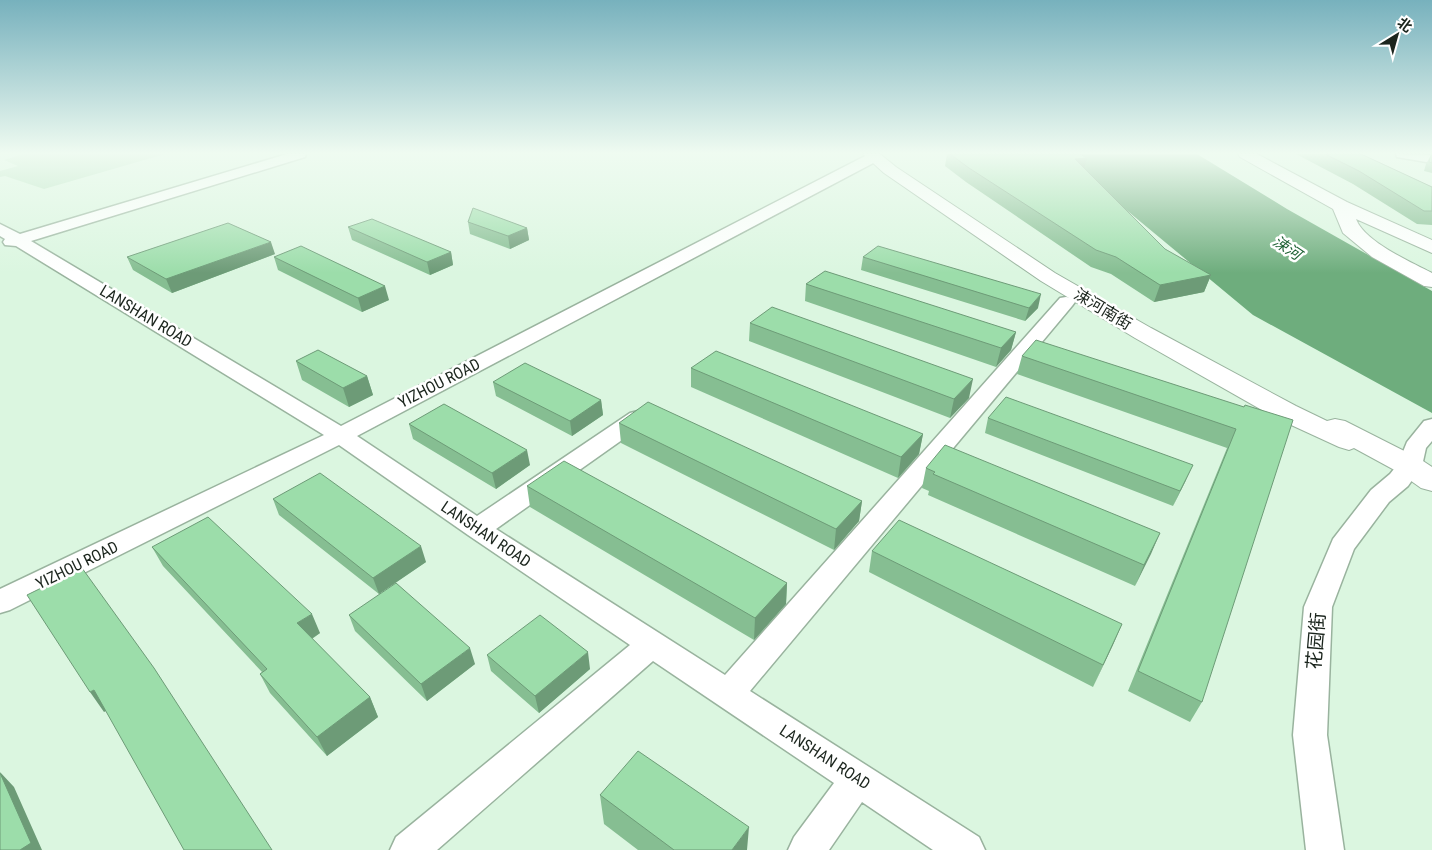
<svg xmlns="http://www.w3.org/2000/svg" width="1432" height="850" font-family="'Roboto Condensed','Noto Sans SC',sans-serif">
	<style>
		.green { fill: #b5e0bd }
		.water { fill: #6ead7d }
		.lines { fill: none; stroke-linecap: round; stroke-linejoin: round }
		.minor-casing { stroke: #99b39e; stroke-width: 3 }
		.major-casing { stroke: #99b39e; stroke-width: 2 }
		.minor { fill: #fff; fill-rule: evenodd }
		.major { fill: #fff; fill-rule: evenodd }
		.wall { fill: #86be92 }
		.shaded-wall { fill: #6d9b77 }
		.building { fill: #9cddaa; stroke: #6d9b77 }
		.labels { text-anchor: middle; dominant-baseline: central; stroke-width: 5; stroke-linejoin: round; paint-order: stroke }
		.far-water-label { font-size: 15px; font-style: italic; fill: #1c6032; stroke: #fff }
		.street-label { font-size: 16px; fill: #1b251d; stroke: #fff }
		.near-street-label { font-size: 19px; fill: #1b251d; stroke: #fff }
	</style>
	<rect width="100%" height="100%" fill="#dbf6e0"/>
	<path class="green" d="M24,154h141l-121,35 -39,-13 -5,1v-6l18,-5 -14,-6z"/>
	<path class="water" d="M1065,154h132l90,55 145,82v122l-179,-98 -158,-131z"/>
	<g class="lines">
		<g class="minor-casing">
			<path id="minor" d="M287,154h19l-1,3 -274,84 310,185 528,-272h10l1,3 -1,3 -522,276 120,80 153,-103 8,-2 8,2 3,5 -3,5 -150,106 229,146 335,-377 6,-1 6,1 3,4 -3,4 -322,385 229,146 6,13h-52l-71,-48 -33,48h-41l6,-13 40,-54 -181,-122 -216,189h-47l6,-13 234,-192 -162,-110 -129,-90 -329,165 -10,3v-24l324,-154 -308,-189 -11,-1 -2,-3 2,-3 -5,-3v-12l20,10z
				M1396,154l36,1v8l-35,-6z
				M1432,419v22l-6,7 -4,18 -14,20 -19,16 -35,47 -22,58 -5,128 17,115h-38l-13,-115 11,-128 29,-68 38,-49 19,-16 8,-10 9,-22 17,-21z"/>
		</g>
		<g class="major-casing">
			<path id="major" d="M863,154h17l16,13 159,106 96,55 145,78 31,15 8,-2 10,2 75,38 12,8v24l-11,-3 -21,-15 -46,-25 -5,2 -10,-3 -63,-29 -141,-80 -94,-57 -157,-108z
				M1238,154h19l90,48 85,38v13l-76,-34c9,23 55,43 76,54v14l-8,-1 -52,-29 -29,-24 -10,-24 -93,-52z"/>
		</g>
		<use href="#minor" class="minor"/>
		<use href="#major" class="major"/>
	</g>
	<path class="wall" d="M947,154h133l4,14 81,81 46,26 -7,17 -50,10 -43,-28 -20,-7 -125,-85 -21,-16z
		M1296,154h65l71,33v38l-15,-1 -64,-40z
		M1431,155h1v18l-8,-2 2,-7z
		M468,222l59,6 2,12 -19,9 -40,-15z
		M348,227l103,25 2,13 -23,10 -78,-35z
		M275,254l-103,39 -39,-23 -6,-13z
		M274,257l115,43 -27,12 -84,-42z
		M863,257l175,51 -13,13 -164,-51z
		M806,284l210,48 -5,18 -15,17 -191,-66z
		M750,323l219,75 -19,20 -201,-77z
		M1022,356l222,51 -42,295 -12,20 -62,-31 99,-243 -210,-74z
		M296,361l71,15 6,19 -24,12 -47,-27z
		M691,368l232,66 -4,20 -21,24 -207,-91z
		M493,382l108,18 2,15 -31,21 -76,-40z
		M988,418l198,62 -13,26 -188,-73z
		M619,423l243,78 -3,20 -25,29 -213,-107z
		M409,424l121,41 -34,24 -83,-50z
		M926,468l234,65 -25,53 -207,-91 1,-4 -7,-3z
		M527,486l260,97 -1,21 -32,36 -224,-133z
		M273,499l153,63 -47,32 -100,-79z
		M152,547l168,86 -8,6 58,58 8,20 -51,39 -57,-63 -10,-19 2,-2 -99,-106z
		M872,551l250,73 -29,63 -224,-115z
		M349,615l126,49 -48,37 -72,-70z
		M487,655l103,14 -51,44 -48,-42z
		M600,795l147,55h-109l-34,-26z"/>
	<path class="shaded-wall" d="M1087,158l-4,14 -8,-13z
		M527,228l2,12 -19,9 -2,-13z
		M271,242l4,12 -103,39 -6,-14z
		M451,252l2,13 -23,10 -3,-13z
		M1211,275l-7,17 -50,10 6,-17z
		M385,286l4,14 -27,12 -4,-14z
		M1041,294l-3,14 -13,13 4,-13z
		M1016,332l-5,18 -15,17 5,-19z
		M367,376l6,19 -24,12 -6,-19z
		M973,379l-4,19 -19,20 4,-19z
		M601,400l2,15 -31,21 -2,-15z
		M923,434l-4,20 -21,24 3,-21z
		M527,450l3,15 -34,24 -4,-16z
		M1193,465l-7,15 -13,26 7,-15z
		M862,501l-3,20 -25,29 2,-21z
		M1160,533l-9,21 -16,32 9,-21z
		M421,546l5,16 -47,32 -6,-16z
		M787,583l-1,21 -32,36 1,-22z
		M312,614l8,19 -15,10 -8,-20z
		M1122,624l-9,21 -20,42 10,-22z
		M470,648l5,16 -48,37 -6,-17z
		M588,652l2,17 -51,44 -4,-17z
		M94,690l14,20 -4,2 -14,-20z
		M370,697l8,20 -51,39 -10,-19z
		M0,772l14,15 28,63h-22z
		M749,827l-2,23h-15z"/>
	<path class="building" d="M950,154h130l7,4 -12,1 90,90 46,26 -51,10 -44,-28 -20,-7 -127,-82z
		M1325,154h36l71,33v24h-8l-65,-40z
		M1431,155h1v8l-3,-1z
		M473,208l54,20 -19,8 -40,-14z
		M372,219l79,33 -24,10 -79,-35z
		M228,223l43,19 -105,37 -39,-22z
		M301,246l84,40 -27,12 -84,-41z
		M878,246l163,48 -12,14 -166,-51z
		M825,271l191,61 -15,16 -195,-64z
		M772,307l201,72 -19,20 -204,-76z
		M1036,340l208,67 1,-2 48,15 -91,282 -64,-31 98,-242 -214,-73z
		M318,350l49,26 -24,12 -47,-27z
		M716,351l207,83 -22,23 -210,-89z
		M525,363l76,37 -31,21 -77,-39z
		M1006,397l187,68 -13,26 -192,-73z
		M648,402l214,99 -26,28 -217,-106z
		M444,404l83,46 -35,23 -83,-49z
		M945,445l215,88 -16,32 -211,-91 2,-2 -9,-4z
		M564,461l223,122 -32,35 -228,-132z
		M320,473l101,73 -48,32 -100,-79z
		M208,517l104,97 -15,9 73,74 -53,40 -57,-63 7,-5 -115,-122z
		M899,520l223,104 -19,41 -231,-114z
		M82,568l72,100 118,182h-88l-90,-160 -4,2 -63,-97z
		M396,583l74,65 -49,36 -72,-69z
		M540,615l48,37 -53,44 -48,-41z
		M638,751l111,76 -17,23h-58l-74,-55z
		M0,773l31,70 -11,7h-20z"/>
	<linearGradient id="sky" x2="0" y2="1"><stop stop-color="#77b1bd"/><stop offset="0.56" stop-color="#effbf1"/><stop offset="1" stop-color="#effbf1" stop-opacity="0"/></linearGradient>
	<rect width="1432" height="273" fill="url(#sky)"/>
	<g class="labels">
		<g class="far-water-label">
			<text transform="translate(1287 248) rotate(33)">涑河</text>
		</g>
		<g class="street-label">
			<text transform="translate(1103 309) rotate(31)">涑河南街</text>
			<text transform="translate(146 316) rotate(31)">LANSHAN ROAD</text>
			<text transform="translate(439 383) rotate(-27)">YIZHOU ROAD</text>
			<text transform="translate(486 534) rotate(34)">LANSHAN ROAD</text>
			<text transform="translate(77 565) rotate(-26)">YIZHOU ROAD</text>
			<text transform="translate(825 757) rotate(33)">LANSHAN ROAD</text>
		</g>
		<g class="near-street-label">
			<text transform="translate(1316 641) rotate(-85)">花园街</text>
		</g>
	</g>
	<g transform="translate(1397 35) rotate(37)" stroke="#ffffff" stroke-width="4" paint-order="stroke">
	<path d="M0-4L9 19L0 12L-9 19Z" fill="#1b251d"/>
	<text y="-8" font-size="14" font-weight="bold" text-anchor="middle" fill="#1b251d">北</text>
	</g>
</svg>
